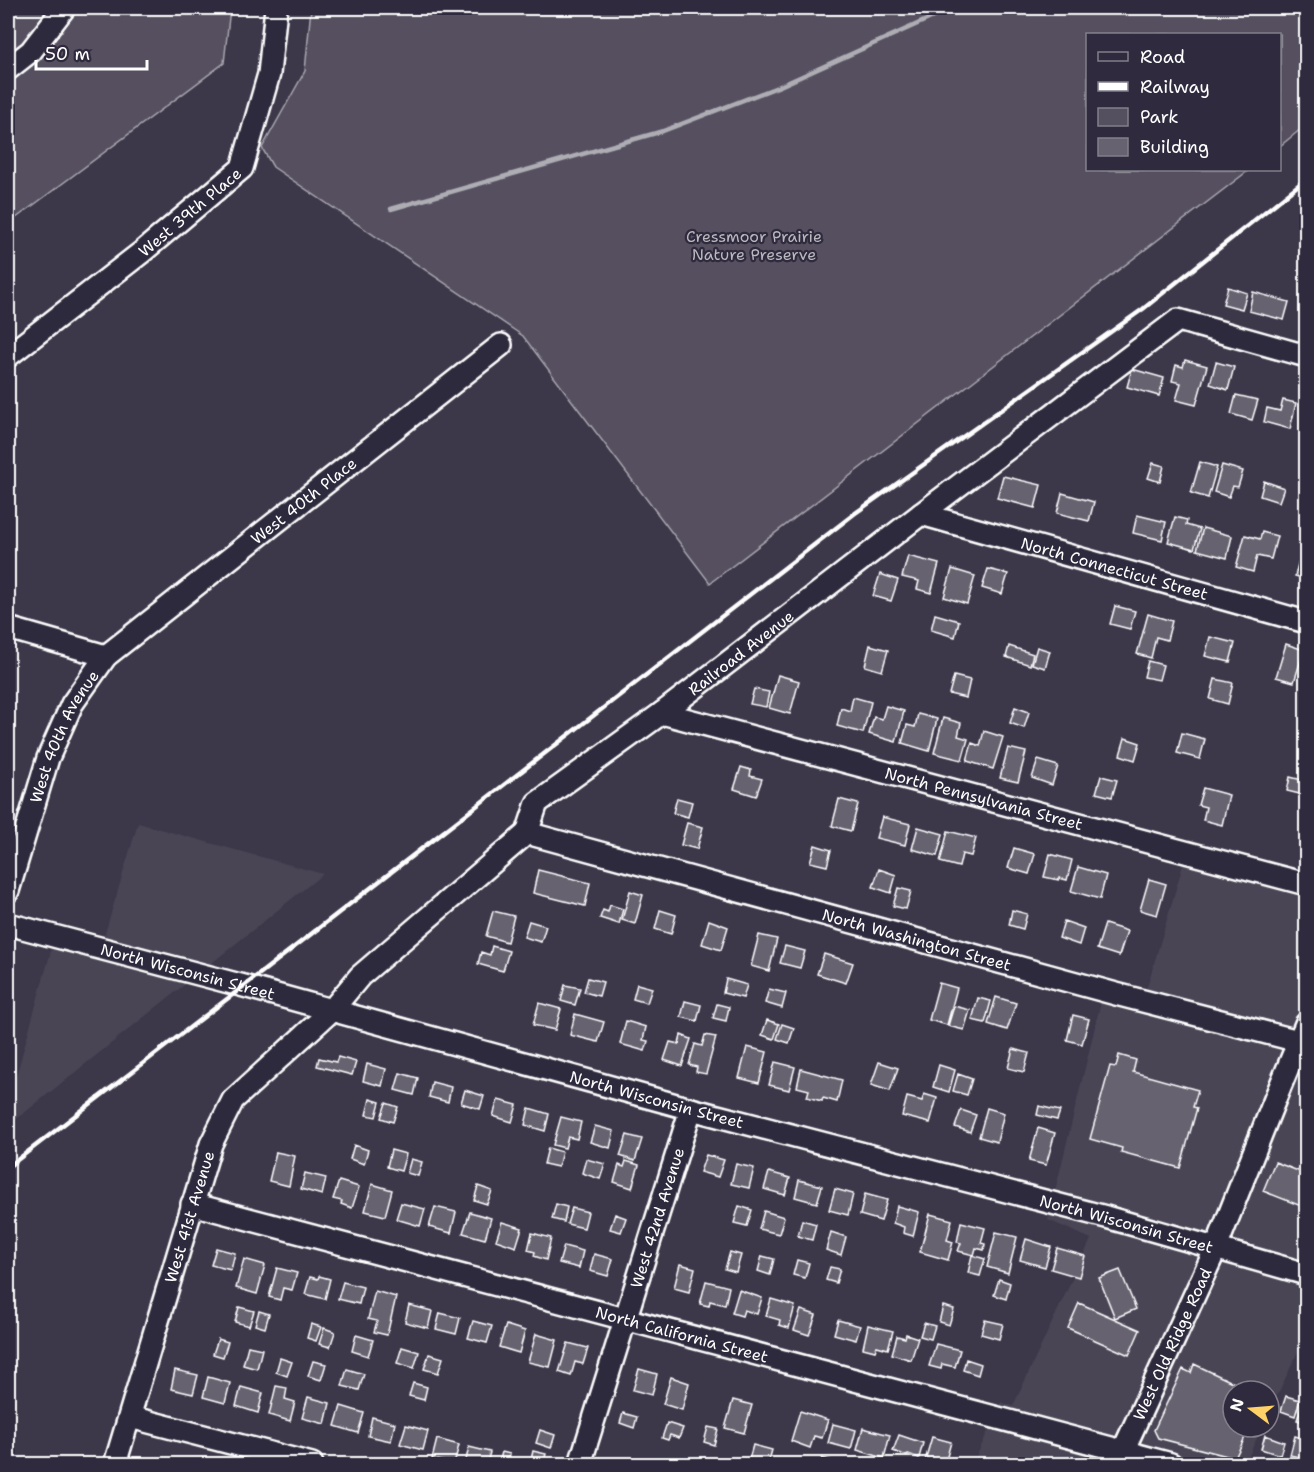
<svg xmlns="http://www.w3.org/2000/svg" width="1314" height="1472" font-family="'Shantell Sans',sans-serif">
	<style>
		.built { fill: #494455 }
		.green { fill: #555060; stroke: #aaa8b0; stroke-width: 1.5 }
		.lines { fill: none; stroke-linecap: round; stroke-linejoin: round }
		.stream { stroke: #afadb4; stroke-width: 4.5 }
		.building { fill: #666270; stroke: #fff; stroke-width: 1.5 }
		.minor-casing { stroke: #fff; stroke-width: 26 }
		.minor { stroke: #2f2a3d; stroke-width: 21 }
		.rail { stroke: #fff; stroke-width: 4.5 }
		.labels { text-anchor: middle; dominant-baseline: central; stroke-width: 4.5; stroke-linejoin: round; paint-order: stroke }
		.street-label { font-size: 16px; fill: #fff; stroke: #2f2a3d }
		.park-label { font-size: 16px; fill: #bbb9bf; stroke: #2f2a3d }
	</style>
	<rect width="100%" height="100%" fill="#3c3749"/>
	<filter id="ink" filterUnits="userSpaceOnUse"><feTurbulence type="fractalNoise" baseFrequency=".0167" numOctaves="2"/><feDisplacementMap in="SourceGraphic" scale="12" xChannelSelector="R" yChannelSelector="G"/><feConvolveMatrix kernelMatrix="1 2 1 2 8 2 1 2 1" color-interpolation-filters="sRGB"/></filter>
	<g filter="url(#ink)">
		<path class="built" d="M138,823l185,51 -315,252v-21l46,-165 46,10z
			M1189,844l117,33v458l-37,78v-22h-36v36h29l-17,37h-272l28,-62 12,4 78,-167 -43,-19 57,-235 40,9z"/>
		<path class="green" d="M8,8h222l-6,55 -216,161z
			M311,8h995v117l-26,21v-112h-192v136h161l-539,413 -187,-247 -250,-169 -11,-19 43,-77z"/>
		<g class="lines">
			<path class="stream" d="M391,209l272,-78 117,-45 173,-78"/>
		</g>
		<path class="building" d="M1228,287l19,6 -5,16 -19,-5z
			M1253,292l36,10 -5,18 -35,-9z
			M1306,309v18l-4,-1z
			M1185,360l22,6 -11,39 -20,-5 5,-17 -9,-2 4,-16 7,2z
			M1216,362l18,5 -6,23 -18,-6z
			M1132,369l32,9 -5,18 -32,-9z
			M1236,395l22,5 -6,20 -21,-6z
			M1283,400l13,3 -6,26 -26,-7 3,-14 13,3z
			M1200,462l17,5 -9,31 -17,-5z
			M1153,463l11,3 -4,16 -12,-4z
			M1222,465l21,6 -5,16 -5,-1 -4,11 -15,-5z
			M1003,476l38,9 -6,23 -38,-10z
			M1264,481l20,7 -5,14 -19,-6z
			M1062,493l32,9 -5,19 -32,-8z
			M1137,515l29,7 -4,18 -29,-7z
			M1175,517l12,3 -1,5 14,4 -6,20 -26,-7z
			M1203,528l29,8 -5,22 -30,-8z
			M1262,532l15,4 -6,23 -14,-3 -4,16 -17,-5 9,-32 15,4z
			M908,556l31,8 -8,29 -14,-4 2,-8 -17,-4z
			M1300,556l6,2v21l-11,-3z
			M952,569l23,7 -8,28 -23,-7z
			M988,569l20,5 -6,20 -20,-6z
			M880,574l18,6 -7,21 -18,-5z
			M1115,606l20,5 -5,18 -20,-5z
			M935,614l24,7 -4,16 -24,-7z
			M1148,614l24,7 -5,19 -11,-3 -5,21 -14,-4z
			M1210,637l25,6 -5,19 -25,-6z
			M1286,644l18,6 -10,32 -18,-5z
			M870,645l18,5 -6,21 -17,-5z
			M1009,646l24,8 -3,11 -24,-8z
			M1037,647l13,4 -5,17 -13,-4z
			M1148,661l15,4 -4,15 -15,-3z
			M778,675l21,6 -9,33 -21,-6z
			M954,676l16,4 -4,18 -17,-4z
			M1215,679l18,4 -5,21 -18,-5z
			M754,689l15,3 -3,15 -16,-3z
			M853,697l18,5 -8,31 -26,-7 4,-18 9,3z
			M886,706l18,5 -8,31 -27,-8 5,-17 8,2z
			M1015,707l14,5 -5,16 -14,-5z
			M918,714l19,5 -8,32 -27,-8 5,-18 8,2z
			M943,718l18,5 -3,13 10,3 -6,21 -28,-7z
			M984,731l19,6 -10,32 -26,-8 5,-18 8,3z
			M1182,733l23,6 -5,20 -23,-6z
			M1125,738l15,5 -5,17 -15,-5z
			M1008,748l18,4 -8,30 -18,-4z
			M1038,760l20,6 -6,19 -20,-7z
			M741,767l10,3 -1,6 12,3 -6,17 -22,-7z
			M1101,776l16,4 -5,17 -16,-4z
			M1290,777l16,4 -2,14 -17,-4z
			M1203,788l26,7 -7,30 -19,-5 3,-13 -8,-2z
			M677,798l15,4 -4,15 -15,-4z
			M839,799l19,5 -7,27 -19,-5z
			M882,817l28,7 -5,21 -29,-7z
			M687,823l16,4 -6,22 -16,-4z
			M918,827l25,7 -6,22 -25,-7z
			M948,831l28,7 -5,18 -9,-2 -3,13 -19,-5z
			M815,845l16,5 -4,16 -17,-4z
			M1014,848l21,6 -6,20 -21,-6z
			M1050,854l22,6 -5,20 -8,-2v2l-15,-3z
			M1078,867l28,8 -6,24 -29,-8z
			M879,869l17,6 -5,18 -18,-6z
			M538,870l52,13 -5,23 -52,-13z
			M1149,879l17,5 -9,31 -17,-5z
			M898,888l13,3 -5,18 -13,-3z
			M630,891l13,4 -8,29 -13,-4z
			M610,905l13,4 -4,15 -19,-6 3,-8 5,2z
			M660,910l16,5 -5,19 -16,-5z
			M1012,910l15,4 -4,15 -14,-4z
			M493,911l21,5 -7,26 -21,-6z
			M709,920l19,7 -7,23 -19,-6z
			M529,921l17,5 -5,16 -17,-5z
			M1064,921l20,7 -5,17 -20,-7z
			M1105,924l22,7 -8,25 -22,-7z
			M759,935l18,4 -8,32 -18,-5z
			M492,946l17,5 -6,20 -25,-7 3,-12 9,3z
			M785,946l20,5 -5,17 -20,-5z
			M824,954l29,9 -7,20 -29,-9z
			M588,978l15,4 -4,14 -15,-4z
			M726,979l21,6 -4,13 -20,-5z
			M939,983l18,5 -10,37 -18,-5z
			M637,984l15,4 -5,15 -14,-4z
			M565,985l15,3 -5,17 -14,-4z
			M769,989l17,4 -4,15 -17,-5z
			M996,997l20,6 -9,27 -19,-6z
			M978,998l13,3 -6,22 -13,-3z
			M685,1001l16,4 -4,16 -16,-4z
			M539,1003l22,6 -6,21 -22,-5z
			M717,1004l12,3 -3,14 -13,-3z
			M954,1006l16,4 -6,20 -16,-4z
			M575,1014l29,8 -6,20 -28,-7z
			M1073,1015l16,4 -7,25 -15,-4z
			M767,1020l12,4 -5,15 -12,-4z
			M626,1021l20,6 -3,13 5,1 -3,10 -25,-7z
			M782,1024l12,4 -5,15 -12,-4z
			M681,1035l10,4 -9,27 -18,-6 6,-18 9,2z
			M705,1035l11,2 -10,37 -10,-2 1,-5 -8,-2 6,-21 7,2z
			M747,1047l20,5 -8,31 -20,-5z
			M1013,1049l16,4 -5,19 -16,-4z
			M1119,1055l17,5 -3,12 65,18 -5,17 4,1 -17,60 -59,-16 1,-4 -32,-9 20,-73 6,1z
			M338,1057l18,5 -4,13 -35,-9 2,-8 17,4z
			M775,1062l20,5 -6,23 -20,-5z
			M879,1062l19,6 -8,23 -19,-6z
			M367,1064l19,5 -4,17 -19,-5z
			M939,1065l16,5 -6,22 -16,-5z
			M801,1069l41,11 -5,22 -14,-4 -1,3 -15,-4 2,-7 -12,-3z
			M400,1073l18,5 -4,17 -19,-5z
			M958,1074l14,5 -5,16 -14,-4z
			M432,1082l19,5 -3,15 -19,-5z
			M465,1090l19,6 -4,13 -19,-6z
			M924,1094l13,4 -7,25 -28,-7 5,-19 15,4z
			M370,1099l10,3 -4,15 -10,-2z
			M498,1100l19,5 -5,17 -19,-6z
			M386,1103l12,4 -5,15 -12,-4z
			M1039,1106l21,5 -3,9 -20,-5z
			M529,1108l20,6 -4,17 -20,-6z
			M987,1108l17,5 -7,29 -18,-5z
			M961,1110l15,5 -6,17 -15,-5z
			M561,1117l20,5 -4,17 -9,-2 -3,11 -12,-3z
			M595,1126l19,5 -4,17 -20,-6z
			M1038,1128l17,5 -9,32 -17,-4z
			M627,1135l15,4 -7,22 -15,-5z
			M354,1145l14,5 -4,14 -14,-5z
			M548,1148l14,4 -4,15 -14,-3z
			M391,1150l15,4 -5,17 -14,-4z
			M276,1152l19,4 -6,30 -20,-5z
			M706,1155l18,5 -6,17 -18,-5z
			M411,1159l11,3 -4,14 -11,-3z
			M586,1159l19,5 -5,15 -18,-6z
			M626,1161l13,4 -7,23 -18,-6 5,-17 5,2z
			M1275,1162l31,12v34l-43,-17z
			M736,1164l18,4 -5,20 -18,-4z
			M769,1172l21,6 -5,17 -21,-6z
			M305,1173l21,5 -4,17 -21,-6z
			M799,1180l23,6 -5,17 -22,-6z
			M339,1181l20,6 -7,21 -11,-4 1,-3 -9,-2z
			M372,1184l20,6 -7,26 -20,-5z
			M478,1186l14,5 -5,13 -13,-4z
			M835,1189l18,5 -5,21 -19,-5z
			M865,1194l22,6 -6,21 -21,-6z
			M401,1203l24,6 -5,17 -24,-7z
			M556,1204l11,3 -3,15 -12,-3z
			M739,1206l13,4 -5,16 -13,-3z
			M897,1206l22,6 -6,24 -10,-3 1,-6 -11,-4z
			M435,1207l21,5 -5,21 -22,-6z
			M572,1208l16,4 -4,16 -17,-4z
			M764,1211l20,6 -5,17 -20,-5z
			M470,1212l21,6 -6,21 -22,-6z
			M615,1214l11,4 -5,14 -11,-3z
			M930,1214l22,6 -5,20 6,2 -5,18 -28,-8z
			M802,1220l14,4 -4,16 -14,-4z
			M502,1222l20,6 -6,19 -20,-7z
			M961,1222l24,6 -4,15 4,1 -1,6 -8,-2 -2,7 -16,-4 3,-8 -4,-1z
			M831,1232l15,5 -5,18 -15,-5z
			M996,1232l21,5 -9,36 -21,-6z
			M532,1233l19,5 -5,22 -12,-4 1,-4 -7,-2z
			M1026,1239l25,8 -6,20 -25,-7z
			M564,1246l19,5 -4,17 -20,-5z
			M216,1248l19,5 -4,17 -20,-5z
			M1057,1248l28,8 -6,21 -28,-8z
			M730,1252l11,3 -5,17 -11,-3z
			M594,1254l19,5 -5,17 -18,-5z
			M972,1255l13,4 -5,17 -12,-3z
			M762,1256l12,3 -4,16 -12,-4z
			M244,1259l21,6 -8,29 -21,-6z
			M797,1260l12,3 -4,15 -12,-3z
			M680,1264l15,4 -6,24 -15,-4z
			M830,1267l10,2 -4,14 -10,-3z
			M277,1268l20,5 -5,17 -9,-2 -3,12 -11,-3z
			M1120,1270l16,39 -21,9 -16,-40z
			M319,1276l11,3 -5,20 -20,-5 5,-17 8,2z
			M999,1279l11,4 -4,16 -12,-4z
			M706,1281l23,6 -4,18 -15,-4 -1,5 -9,-2z
			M343,1282l20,5 -4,17 -21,-5z
			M739,1290l23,8 -5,16 -13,-4 -2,6 -10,-3z
			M375,1291l21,6 -9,38 -13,-3 3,-11 -9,-2z
			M771,1299l24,7 -6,22 -10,-3 1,-5 -14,-4z
			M1079,1303l61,27 -11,25 -61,-27z
			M409,1305l23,6 -4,17 -23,-6z
			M943,1306l11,3 -5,16 -10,-3z
			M239,1307l15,4 -5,15 -14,-4z
			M801,1310l15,5 -7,20 -15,-5z
			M259,1311l10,3 -4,14 -10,-3z
			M440,1313l20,5 -4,16 -20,-5z
			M838,1320l22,6 -4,14 -22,-6z
			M985,1320l18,4 -4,15 -18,-5z
			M473,1321l19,5 -5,17 -19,-5z
			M924,1323l11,3 -4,13 -11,-3z
			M311,1324l10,3 -5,14 -9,-3z
			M506,1325l19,6 -6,22 -20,-6z
			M868,1325l25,6 -5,18 -11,-3 -2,5 -12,-3z
			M324,1328l11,4 -5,15 -11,-3z
			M536,1334l21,6 -7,27 -22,-5z
			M906,1334l12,4 -7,22 -19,-6 5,-18 8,2z
			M356,1335l17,5 -5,16 -16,-5z
			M218,1339l10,3 -5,15 -10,-3z
			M568,1343l20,5 -5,16 -8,-2 -4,14 -12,-4z
			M936,1344l24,6 -5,17 -13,-3 -1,5 -12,-3z
			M248,1346l14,3 -5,20 -14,-4z
			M402,1347l17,5 -5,16 -17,-5z
			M429,1354l14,4 -5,15 -14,-4z
			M280,1358l12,4 -5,14 -11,-4z
			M966,1359l15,5 -3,11 -15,-5z
			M313,1361l13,3 -5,16 -13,-4z
			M1194,1364l57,27h-18v36h17l-15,31 -77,-20 -4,-8 29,-61 8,4z
			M347,1369l17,5 -5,16 -17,-4z
			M639,1369l18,5 -5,21 -19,-5z
			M175,1370l23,5 -5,19 -22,-5z
			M208,1377l22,6 -5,20 -22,-6z
			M671,1377l18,6 -7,27 -19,-6z
			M413,1383l14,4 -3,13 -15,-4z
			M276,1386l11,2 -2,11 10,3 -5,19 -21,-6z
			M241,1387l22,6 -5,20 -22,-7z
			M1286,1396l14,4 -5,16 -14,-5z
			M308,1397l22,6 -5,21 -23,-6z
			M733,1400l19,5 -8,28 -19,-5z
			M1302,1404l4,1v18l-9,-3z
			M341,1406l23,7 -6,20 -23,-7z
			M800,1411l28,9 -6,18 -8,-2 -4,12 -19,-7z
			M623,1413l14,4 -3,11 -14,-5z
			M372,1417l23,6 -4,18 -23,-5z
			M667,1423l16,5 -4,10 -9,-3 -2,5 -6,-2z
			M833,1424l23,6 -5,19 -23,-6z
			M406,1425l22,6 -5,19 -23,-6z
			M708,1427l10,2 -4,16 -10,-3z
			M863,1428l27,7 -6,23 -27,-8z
			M540,1430l15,5 -4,13 -15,-5z
			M899,1435l24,8 -4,15 -11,-4 -1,2 -14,-5z
			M1265,1435l19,7 -4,13 -19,-6z
			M1295,1436l11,3v20l-16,-4z
			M932,1437l19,5 -6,22h-21z
			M437,1439l22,6 -5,19 -22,-5z
			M753,1445l19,5 -4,14 -20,-1z
			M469,1447l21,5 -3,12h-22z
			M533,1451l13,3 -3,10h-13z
			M502,1452l8,2 -1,4 14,3 -1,3h-23z
			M822,1458l15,4 -1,2h-16z"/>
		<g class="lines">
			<g class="minor-casing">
				<g id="minor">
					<path d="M8,69l23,-18 33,-43"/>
					<path id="s1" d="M8,356l134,-104 100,-84 27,-94 7,-66"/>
					<path id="s2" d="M921,514l385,108"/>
					<path d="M8,628l98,28"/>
					<path id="s3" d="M662,713l644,171"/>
					<path id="s4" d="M527,833l589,161 190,49"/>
					<path id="s5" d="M8,891l40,-133 24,-54 34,-48 395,-311"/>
					<path id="s6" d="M8,924l236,62 447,123 415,108 200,57"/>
					<path id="s7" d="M192,1204l979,260"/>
					<path d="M130,1417l182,47"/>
					<path id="s8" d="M115,1464l96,-320 22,-44 98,-89 29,-35 167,-143 10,-30 125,-90 259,-199 257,-194 128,36"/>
					<path id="s9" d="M580,1464l111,-355"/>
					<path id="s10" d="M1117,1464l99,-216 61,-154 29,-70"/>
				</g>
			</g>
			<use href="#minor" class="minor"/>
			<path class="rail" d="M8,1167l236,-181 610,-472 289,-205 163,-130"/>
		</g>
	</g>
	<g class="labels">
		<g class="street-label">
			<text stroke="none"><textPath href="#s1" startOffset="232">West 39th Place</textPath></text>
			<text stroke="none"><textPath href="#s5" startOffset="508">West 40th Place</textPath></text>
			<text stroke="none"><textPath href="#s2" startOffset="201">North Connecticut Street</textPath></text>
			<text stroke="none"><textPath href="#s8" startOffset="1066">Railroad Avenue</textPath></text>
			<text stroke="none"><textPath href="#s5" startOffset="165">West 40th Avenue</textPath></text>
			<text stroke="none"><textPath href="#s3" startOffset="333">North Pennsylvania Street</textPath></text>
			<text stroke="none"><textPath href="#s4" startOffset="404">North Washington Street</textPath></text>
			<text stroke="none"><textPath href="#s6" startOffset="186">North Wisconsin Street</textPath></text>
			<text stroke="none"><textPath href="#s6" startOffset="672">North Wisconsin Street</textPath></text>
			<text stroke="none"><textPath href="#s8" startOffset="258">West 41st Avenue</textPath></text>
			<text stroke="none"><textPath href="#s9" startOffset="258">West 42nd Avenue</textPath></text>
			<text stroke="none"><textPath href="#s6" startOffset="1158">North Wisconsin Street</textPath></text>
			<text stroke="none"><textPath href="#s7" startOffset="507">North California Street</textPath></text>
			<text stroke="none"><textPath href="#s10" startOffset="132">West Old Ridge Road</textPath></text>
		</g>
		<g class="park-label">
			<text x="754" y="236">Cressmoor Prairie<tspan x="754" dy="18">Nature Preserve</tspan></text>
		</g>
	</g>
	<rect width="1314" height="1472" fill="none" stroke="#2f2a3d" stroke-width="30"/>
	<rect x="15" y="15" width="1284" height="1442" fill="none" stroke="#fff" stroke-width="2" filter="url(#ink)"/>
	<rect x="1086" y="33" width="195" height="138" fill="#2f2a3d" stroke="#827f8b" stroke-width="1.5"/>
	<rect x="1098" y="52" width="30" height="9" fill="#2f2a3d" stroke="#827f8b" stroke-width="1.5"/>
	<text x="1140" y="63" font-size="18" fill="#ffffff">Road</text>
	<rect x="1098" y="82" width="30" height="9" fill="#ffffff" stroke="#827f8b" stroke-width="1.5"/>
	<text x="1140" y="93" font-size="18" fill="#ffffff">Railway</text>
	<rect x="1098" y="108" width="30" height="18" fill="#555060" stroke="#827f8b" stroke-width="1.5"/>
	<text x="1140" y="123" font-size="18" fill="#ffffff">Park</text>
	<rect x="1098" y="138" width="30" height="18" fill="#666270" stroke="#827f8b" stroke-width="1.5"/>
	<text x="1140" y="153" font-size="18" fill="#ffffff">Building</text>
	<g transform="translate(1251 1409) rotate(286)"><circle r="28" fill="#2f2a3d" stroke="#827f8b" stroke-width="1.5"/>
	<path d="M0-4.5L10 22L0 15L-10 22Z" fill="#ffd166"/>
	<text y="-9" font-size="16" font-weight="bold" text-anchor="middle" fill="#ffffff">N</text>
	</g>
	<path d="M36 60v9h111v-9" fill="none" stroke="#ffffff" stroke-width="3"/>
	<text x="45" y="60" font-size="18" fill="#ffffff" stroke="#2f2a3d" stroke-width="4.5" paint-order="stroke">50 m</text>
</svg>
